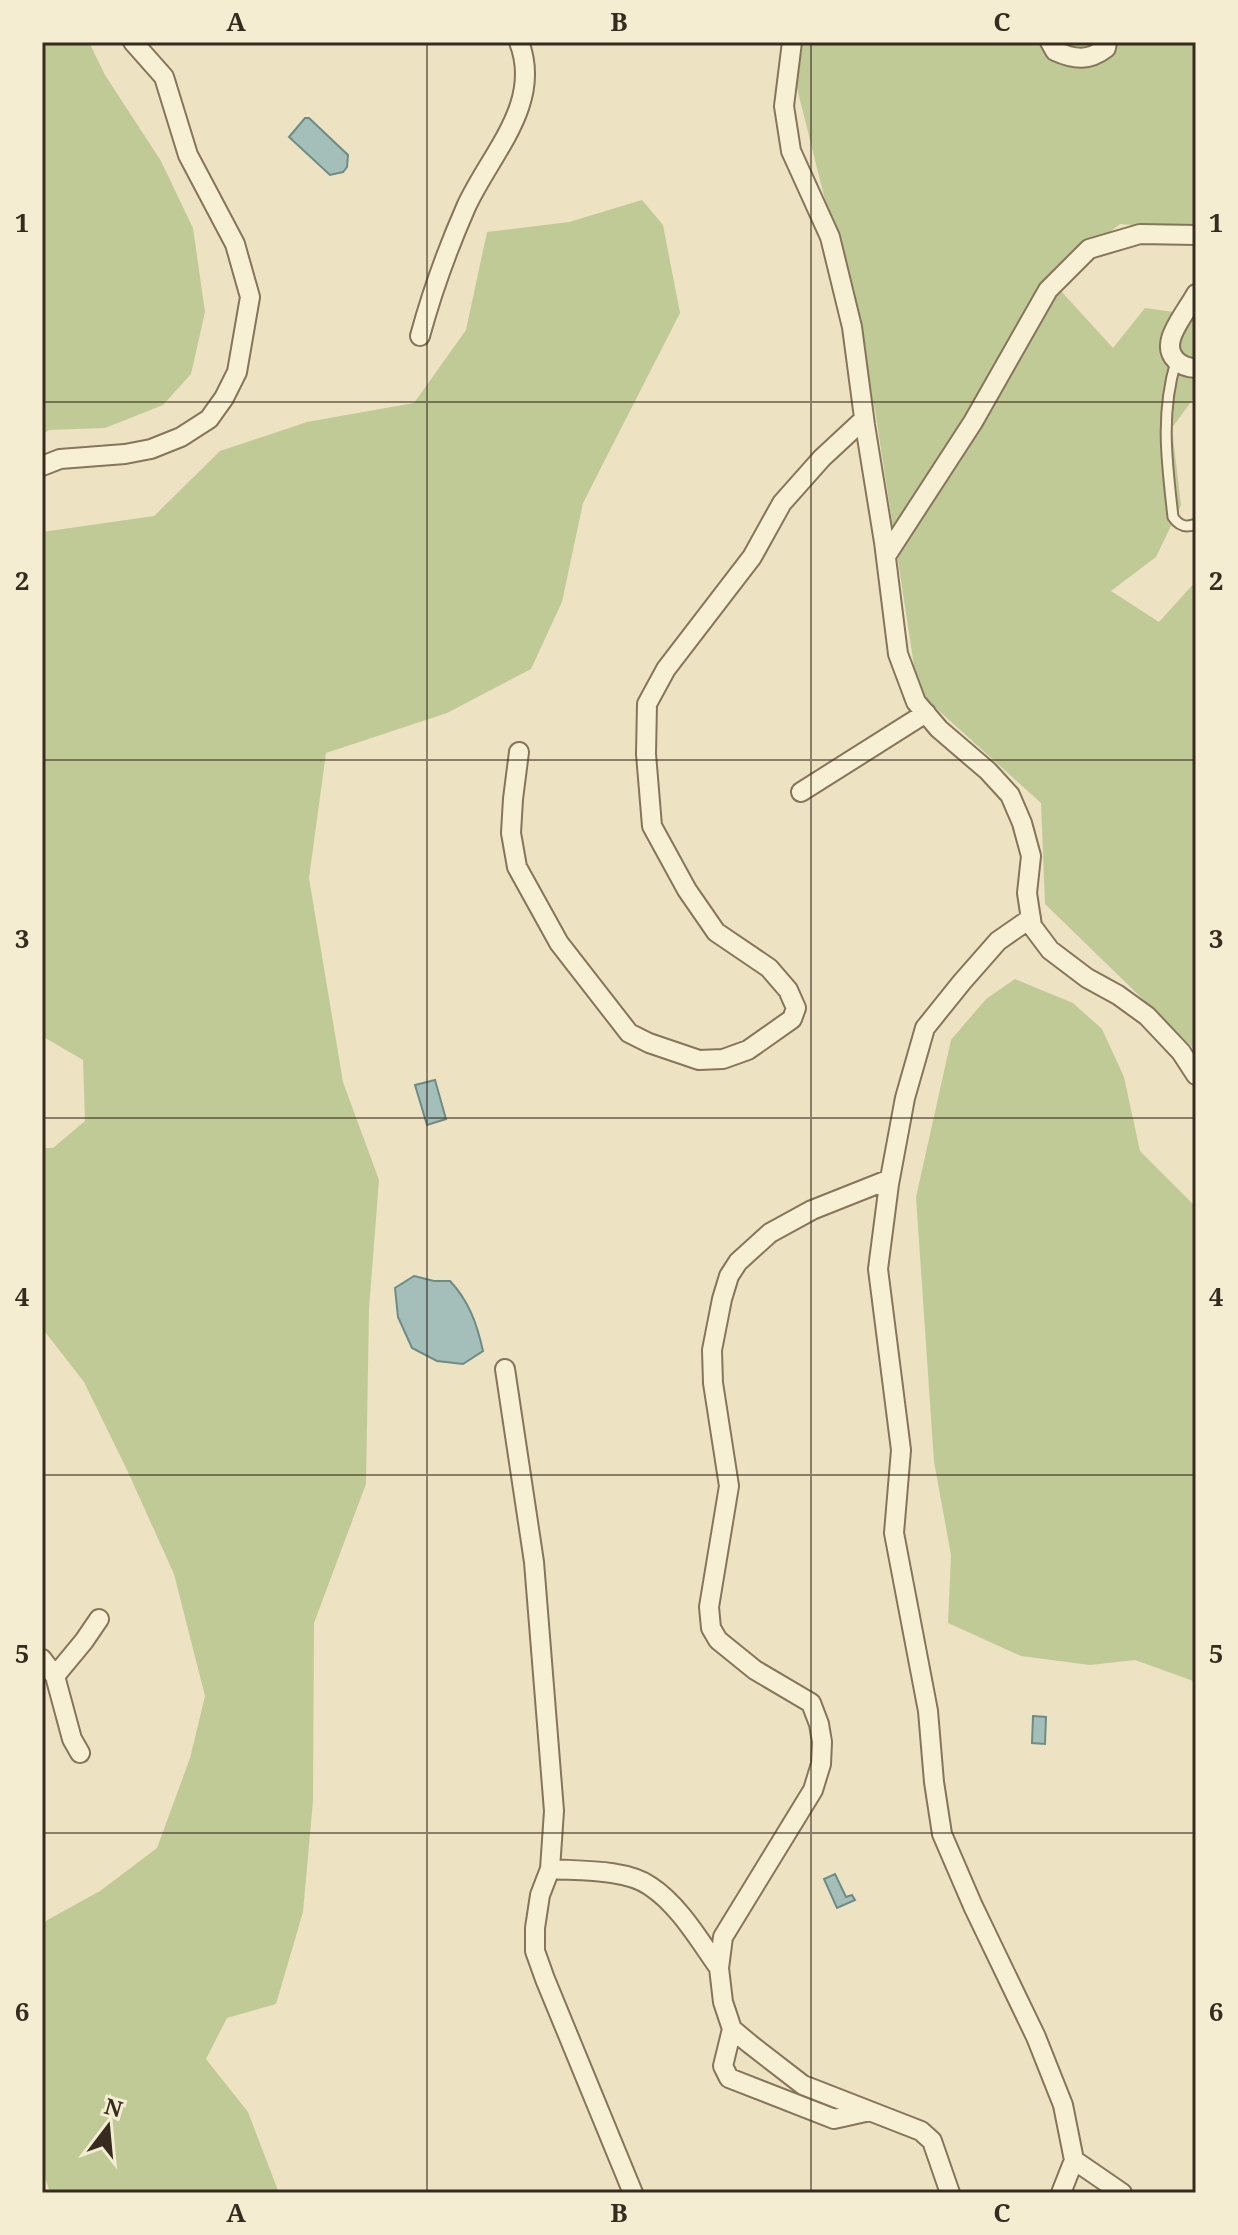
<svg xmlns="http://www.w3.org/2000/svg" width="1238" height="2235" font-family="'Noto Serif',serif">
	<style>
		.green { fill: #c0ca96 }
		.water { fill: #a4bfb9; stroke: #6c8d87; stroke-width: 2 }
		.lines { fill: none; stroke-linecap: round; stroke-linejoin: round }
		.service-casing { stroke: #86755a; stroke-width: 13 }
		.minor-casing { stroke: #86755a; stroke-width: 22 }
		.service { stroke: #f8f0d5; stroke-width: 9 }
		.minor { stroke: #f8f0d5; stroke-width: 18 }
		.grid { fill: none; stroke: #362b1e; stroke-width: 2; stroke-opacity: 0.55 }
		.neatline { fill: none; stroke: #362b1e; stroke-width: 3 }
		.grid-label { font-size: 26px; text-anchor: middle; font-weight: bold; fill: #362b1e }
	</style>
	<rect width="100%" height="100%" fill="#ede3c2"/>
	<path class="green" d="M42,42h47l16,33 56,86 32,67 12,84 -14,62 -28,31 -58,23 -56,2 -7,5z
		M792,42h404v188l-76,-6 -69,56 62,68 32,-40 51,7v80l-24,33 9,77 -25,52 -45,34 48,31 37,-41v470l-151,-147 -4,-101 -123,-111 -43,-282 -43,-182 -45,-180z
		M642,200l21,25 17,88 -97,190 -21,99 -31,67 -84,44 -121,40 -17,125 34,204 36,98 -10,129 -3,175 -52,139 -1,178 -10,111 -27,92 -49,14 -21,41 42,53 31,81h-229l-8,-25v-245l58,-32 57,-43 33,-90 15,-62 -31,-122 -47,-104 -43,-88 -42,-54v-180h11l32,-27 -2,-61 -41,-24v-504l112,-16 66,-65 87,-29 107,-19 52,-73 21,-98 82,-10z
		M1015,979l58,24 29,26 22,48 16,74 56,56v475l-61,-22 -45,5 -69,-9 -73,-33 3,-68 -17,-93 -18,-265 35,-157 35,-41z"/>
	<path class="water" d="M305,118h4l39,37 -1,12 -4,5 -13,3 -41,-38z
		M435,1080l11,39 -19,6 -12,-40z
		M414,1276l20,5h16c19,20 27,43 33,70l-20,13 -26,-3 -25,-13 -14,-31 -3,-29z
		M1033,1716l13,1 -1,27 -13,-1z
		M835,1874l11,23 6,-2 3,5 -18,8 -13,-29z"/>
	<g class="lines">
		<g class="service-casing">
			<path id="service" d="M1176,361c-16,54 -9,102 -3,156 6,9 13,11 23,7"/>
		</g>
		<g class="minor-casing">
			<path id="minor" d="M792,42l-8,64 7,45 39,86 22,90 13,98 19,117 14,112 18,48 23,27 49,42 22,24 12,28 9,33 -4,37 5,33 18,24 37,28 31,17 29,21 34,36 15,23
				M1050,42l5,9c20,9 34,10 51,-3l1,-6
				M1196,294c-7,13 -22,32 -25,45 -5,18 10,29 25,29
				M420,336c12,-44 28,-88 46,-129 24,-53 77,-103 53,-165
				M42,466l18,-7 65,-5 26,-5 30,-12 28,-18 15,-21 13,-26 13,-75 -15,-53 -47,-89 -24,-78 -31,-35
				M886,556l87,-134 75,-132 41,-41 51,-15 56,1
				M519,752l-6,47 -2,34 6,34 42,76 70,90 20,10 50,17 24,-1 25,-9 44,-31 4,-11 -8,-18 -19,-22 -53,-36 -29,-42 -35,-64 -6,-72 1,-50 19,-35 86,-112 30,-54 40,-45 42,-39
				M801,792l125,-79
				M1031,918l-33,23 -36,41 -37,46 -20,70 -16,86 -11,85 23,181 -7,83 34,178 6,71 8,52 31,72 63,131 27,68 11,55 48,33
				M890,1179l-78,31 -42,23 -32,29 -9,14 -7,23 -10,51 1,33 16,103 -20,121 2,21 7,12 37,30 56,33 8,21 3,18 -1,22 -8,26 -90,147 -4,31 4,34 9,27 18,15 53,41 118,46 11,10 18,52
				M505,1369l29,193 20,249 -4,58 -10,26 -5,33v23l10,28 88,214
				M42,1659l13,17 17,63 8,14
				M55,1676l29,-35 15,-22
				M550,1869c29,2 76,0 100,17 29,19 49,54 69,82
				M732,2029l-9,37 6,12 105,41 36,-8
				M1061,2193l13,-33"/>
		</g>
		<use href="#service" class="service"/>
		<use href="#minor" class="minor"/>
	</g>
	<path class="grid" d="M427,42v2151M811,42v2151M42,402h1154M42,760h1154M42,1118h1154M42,1475h1154M42,1833h1154"/>
	<rect width="1238" height="2235" fill="none" stroke="#f4edd1" stroke-width="88"/>
	<g transform="translate(108 2127) rotate(16)" stroke="#f4edd1" stroke-width="6" paint-order="stroke">
	<path d="M0-6L14 30L0 20L-14 30Z" fill="#362b1e"/>
	<text y="-12" font-size="22" font-weight="bold" text-anchor="middle" fill="#362b1e">N</text>
	</g>
	<rect x="44" y="44" width="1150" height="2147" class="neatline"/>
	<g class="grid-label">
		<text x="236" y="31">A</text>
		<text x="619" y="31">B</text>
		<text x="1002" y="31">C</text>
		<text x="22" y="232">1</text>
		<text x="1216" y="232">1</text>
		<text x="22" y="590">2</text>
		<text x="1216" y="590">2</text>
		<text x="22" y="948">3</text>
		<text x="1216" y="948">3</text>
		<text x="22" y="1306">4</text>
		<text x="1216" y="1306">4</text>
		<text x="22" y="1663">5</text>
		<text x="1216" y="1663">5</text>
		<text x="22" y="2021">6</text>
		<text x="1216" y="2021">6</text>
		<text x="236" y="2222">A</text>
		<text x="619" y="2222">B</text>
		<text x="1002" y="2222">C</text>
	</g>
</svg>
